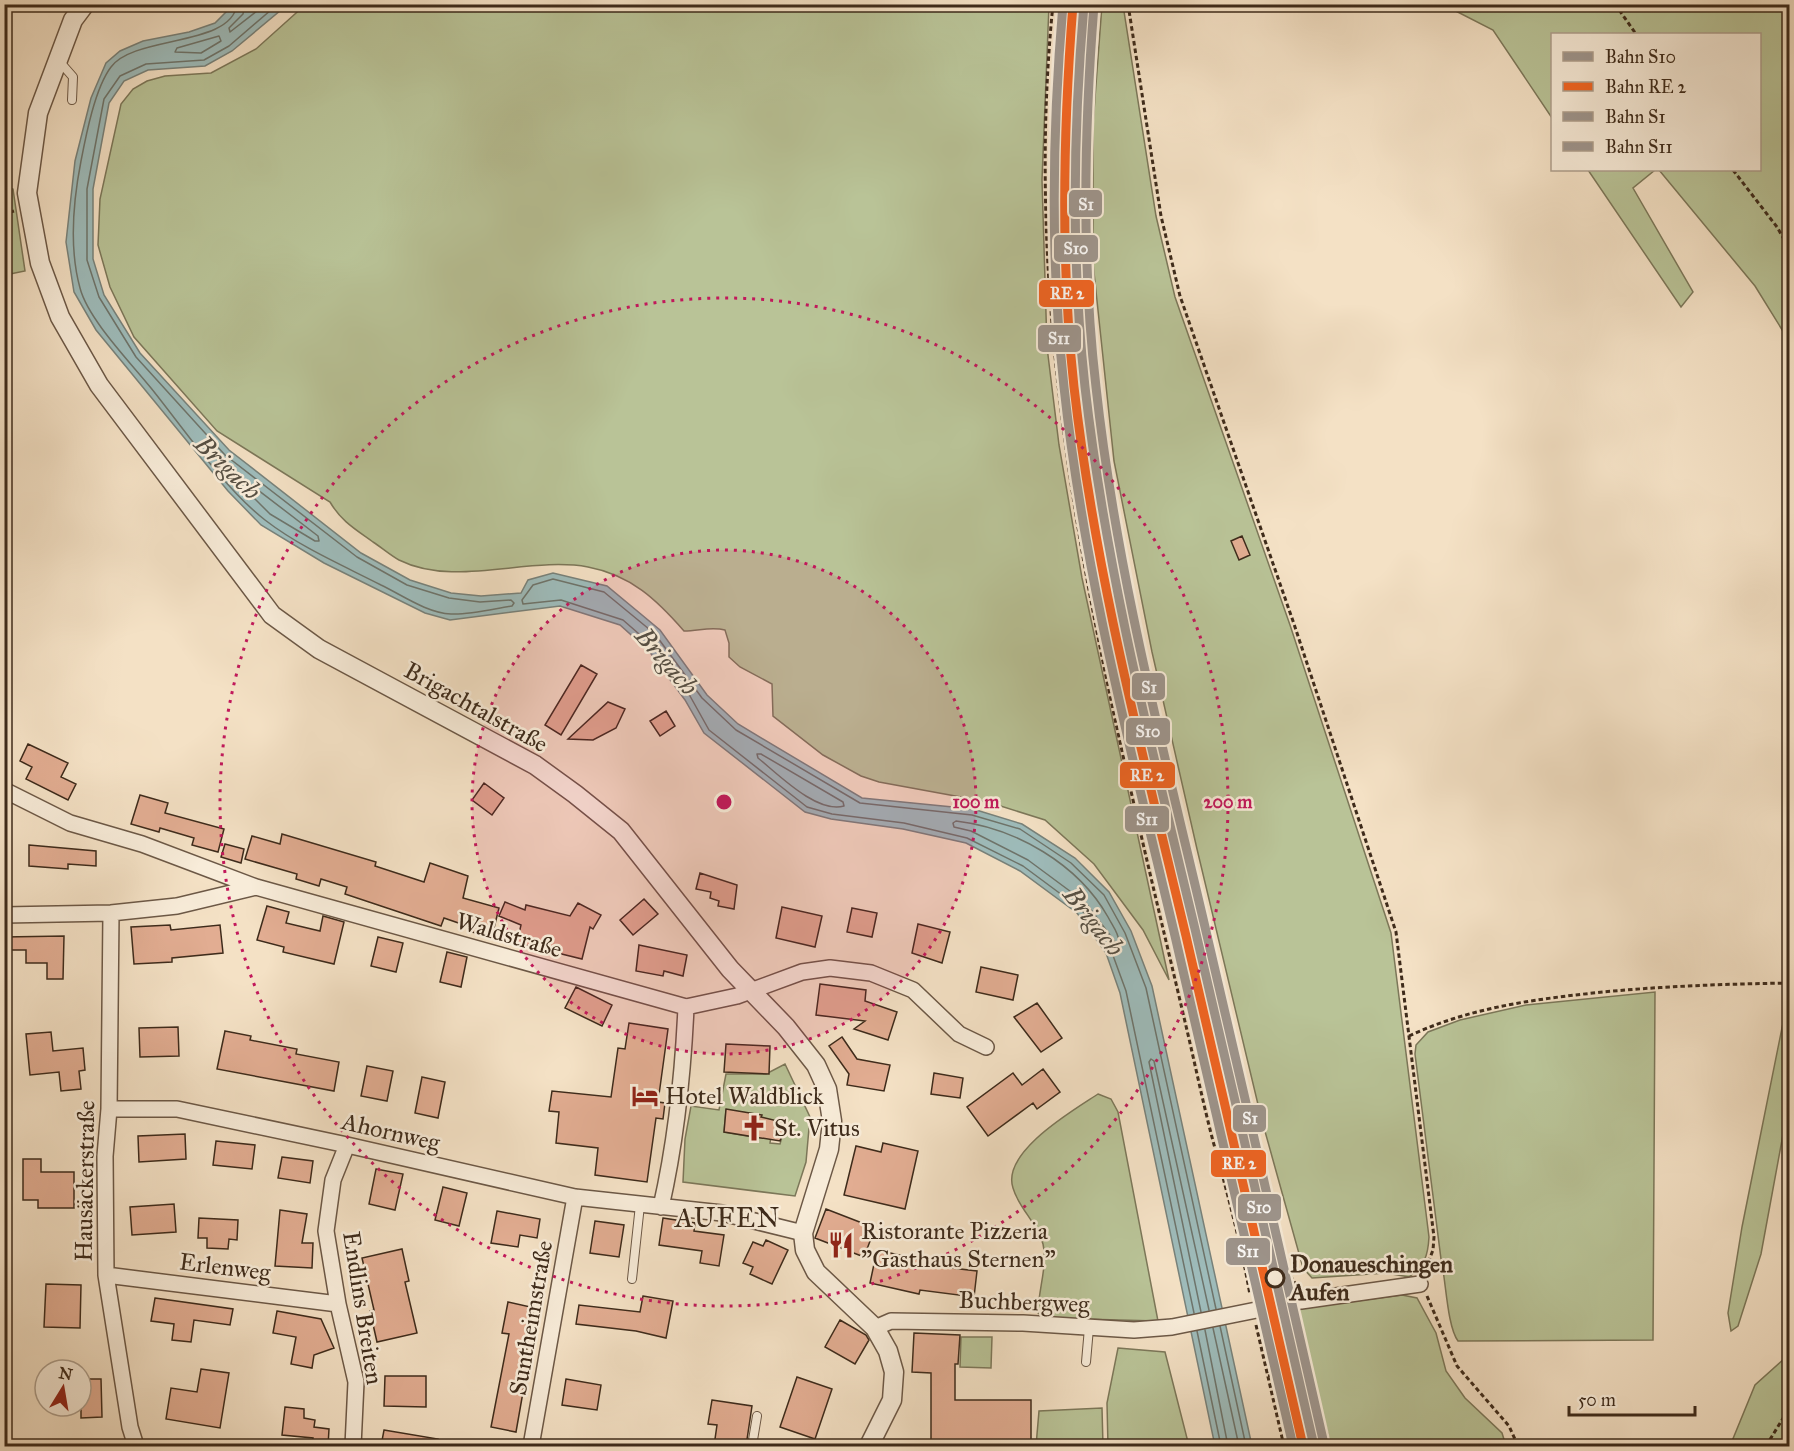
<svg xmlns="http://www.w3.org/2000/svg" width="1794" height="1451" font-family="'IM FELL Great Primer',serif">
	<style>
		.green { fill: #b9c397; stroke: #7c7759; stroke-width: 1.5; fill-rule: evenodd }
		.water { fill: #9ebcbb; stroke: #78827b; stroke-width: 1.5 }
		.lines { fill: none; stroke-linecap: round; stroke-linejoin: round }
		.shore { stroke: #6e746b; stroke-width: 1.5 }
		.building { fill: #e2ad92; stroke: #3e2b1b; stroke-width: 1.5 }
		.service-casing { stroke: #6c5846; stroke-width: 10 }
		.minor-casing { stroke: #6c5846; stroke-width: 18 }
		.tertiary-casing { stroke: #6c5846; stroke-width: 21 }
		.path { stroke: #3e2b1b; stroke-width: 3; stroke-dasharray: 4.5 3; stroke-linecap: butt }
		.service { stroke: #f8ecd9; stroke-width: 8 }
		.minor { stroke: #f8ecd9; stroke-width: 15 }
		.tertiary { stroke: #f8ecd9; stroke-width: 18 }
		.rail-1-casing { stroke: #f8ecd9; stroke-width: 14 }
		.rail-2-casing { stroke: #f8ecd9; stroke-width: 14 }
		.rail-3-casing { stroke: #f8ecd9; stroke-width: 14 }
		.rail-4-casing { stroke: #f8ecd9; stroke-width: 14 }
		.rail-1 { stroke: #9e958d; stroke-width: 9 }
		.rail-2 { stroke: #f26522; stroke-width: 9 }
		.rail-3 { stroke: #9e958d; stroke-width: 9 }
		.rail-4 { stroke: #9e958d; stroke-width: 9 }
		.ring { fill: none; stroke: #c2185b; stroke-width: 3; stroke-dasharray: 3 6 }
		.stop-dot { fill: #f8ecd9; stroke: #3e2b1b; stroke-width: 3 }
		.labels { text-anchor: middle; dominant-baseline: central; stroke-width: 5; stroke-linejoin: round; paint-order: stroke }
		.street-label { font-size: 24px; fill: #3e2b1b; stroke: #f8ecd9 }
		.poi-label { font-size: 24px; fill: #3e2b1b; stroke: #f8ecd9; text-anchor: start }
		.stop-label { font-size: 24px; font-weight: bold; fill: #3e2b1b; stroke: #f8ecd9; text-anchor: start }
		.water-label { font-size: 26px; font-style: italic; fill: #564f43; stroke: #f8ecd9 }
		.quarter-label { font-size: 27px; letter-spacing: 1.5px; fill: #3e2b1b; stroke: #f8ecd9 }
		.centre { fill: #c2185b; stroke: #f8ecd9; stroke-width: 3 }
		.ring-label { font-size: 18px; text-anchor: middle; font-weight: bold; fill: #c2185b; stroke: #f8ecd9; stroke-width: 5; stroke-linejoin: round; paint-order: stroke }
		.line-badge { stroke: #f8ecd9; stroke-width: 2 }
		.badge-label { font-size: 16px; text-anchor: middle; font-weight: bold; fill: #fff }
	</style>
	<rect width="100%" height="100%" fill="#f4e1c5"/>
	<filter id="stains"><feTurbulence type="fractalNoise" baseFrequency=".00333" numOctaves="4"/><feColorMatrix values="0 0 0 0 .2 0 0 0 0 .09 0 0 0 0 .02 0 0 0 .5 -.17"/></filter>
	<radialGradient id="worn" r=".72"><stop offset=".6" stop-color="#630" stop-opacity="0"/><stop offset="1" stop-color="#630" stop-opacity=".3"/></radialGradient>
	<path class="green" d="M305,5h744l-7,175 5,167 12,98 23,133 87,402 -26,-50 -49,-66 -49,-44 -57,-18 -109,-20 -18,-6 -38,-21 -50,-39 -1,-32 -32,-17 -11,-10v-14l-4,-13c-14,-4 -26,1 -41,1 -27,-31 -53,-56 -96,-64 -60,-11 -133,21 -189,-7 -9,-5 -18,-13 -26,-18 -18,-13 -32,-21 -43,-40l-113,-71 -83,-94 -24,-50 -12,-42 2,-46 21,-95 12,-15 14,-8 18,-5 46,-3 45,-24z
		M1102,5h21l33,211 19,81 115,328 101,308 38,304c-1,18 -4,29 -20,40l-23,-4 -74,5 -9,-10 -42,-151 -64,-268 -45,-197 -38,-191 -21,-198v-139z
		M1444,5h345v336l-34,-55 -96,-116h101v-136h-208v84l-59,-88z
		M1588,170h67l-22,18 60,104 -12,15z
		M4,187l9,2 12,82 -20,4z
		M1655,992l-2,348 -195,1c-11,-15 -12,-61 -17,-82l-26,-205 1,-9 12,-13 32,-12 66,-15z
		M1789,993v109l-28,152 -23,72 -7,5 -3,-18 14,-86z
		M785,1064l25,53 -4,45 -11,34 -112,-14 2,-43 6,-33 28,4 7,-36h40zM726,1110l35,5v4l25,4 -6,21 -10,-1 1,-7 -13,2 -34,-6z
		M1098,1094l13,5 7,13 40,209 -114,-3 -6,-5c0,-22 10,-48 5,-69 -6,-22 -24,-35 -30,-56 -12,-36 61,-78 85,-94z
		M1402,1295l15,3 19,35 10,38 19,27 37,35 4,13h-175l-36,-137z
		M961,1337h31l-1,31 -31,-1z
		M1789,1347v99h-59l25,-61 30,-27z
		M1118,1348l47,4 24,94h-81l-1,-43z
		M1102,1408l1,38h-67l3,-35z"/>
	<path class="water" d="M233,5h54l-55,46 -27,15 -57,4 -24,11 -15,22 -16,86v70l11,36 36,58 89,97 132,103 49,27 41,13 30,3 40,-3 7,-13 25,-7 54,13 53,44 47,65 31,29 124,74 111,11 49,15 53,34 34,34 22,39 21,55 100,460h-37l-95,-453 -14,-40 -29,-40 -57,-42 -54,-28 -63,-14 -72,-10 -26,-7 -101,-79 -19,-33 -36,-49 -29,-26 -60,-19 -110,14 -25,-7 -101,-50 -63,-38 -33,-34 -132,-161 -22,-38 -8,-50 9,-81 16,-63 15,-35 14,-12 23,-10 46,-9 26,-9z"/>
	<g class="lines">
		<path class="shore" d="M237,4c-5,43 -103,31 -126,63 -16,21 -25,68 -30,94 -8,41 -12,87 -1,127 8,31 50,74 71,100 33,41 73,100 114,132 35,27 77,45 116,65 21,10 46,28 70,29 19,1 42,-5 61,-8l2,-3 -3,-3 -31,2 -31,-4 -42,-13 -50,-28 -132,-102 -89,-98 -37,-60 -12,-37v-71l17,-90 16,-23 26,-12 58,-4 25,-14 49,-42
			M245,4l-2,10 -14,14 1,4 36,-28
			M219,36l2,5 -20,12 -26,-1 2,-4z
			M237,477h4l77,59 1,5h-4l-45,-27 -32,-32z
			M761,754l82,48 1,4c-27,8 -66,-32 -86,-48l-1,-4z
			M956,821c60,7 122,43 152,96 4,8 11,16 11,25h-4l-29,-39 -58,-43 -57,-29 -17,-4 -1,-4z
			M1201,1312l-52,-250 2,-3 3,2 55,249
			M1194,1313l-68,-322 -15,-41 -30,-41 -58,-43 -56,-28 -63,-15 -72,-9 -25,-7 -98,-77 -19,-34 -36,-49 -31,-27 -62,-20 -38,4 -1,-4 11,-15 20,-6 51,13 51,42 47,64 34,32 124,73 112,12 48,14 51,34 33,32 21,38 21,55 70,321
			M1220,1326l26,120
			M1213,1328l26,118
			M1205,1330l23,116
			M1197,1331l24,115"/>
	</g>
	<path class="building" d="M1242,536l8,19 -11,5 -8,-19z
		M581,665l16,9 -36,61 -16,-10z
		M608,702l17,7 -9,19 -23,12 -25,-1z
		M666,711l9,15 -15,10 -10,-15z
		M28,744l40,19 -7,14 15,7 -8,16 -42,-21 6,-12 -12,-6z
		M484,783l20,15 -12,17 -20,-15z
		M140,795l28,8 -3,10 59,16 -6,23 -26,-7 2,-7 -34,-10 -1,4 -28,-8z
		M282,834l94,28 -1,4 49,16 6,-19 38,13 -5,22 36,10 -6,24 -4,-1 -1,5 -20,-5 2,-4 -26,-9 -3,8 -96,-32 2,-7 -26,-8 -2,7 -23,-7 1,-5 -52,-15 7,-23 28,8z
		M225,844l19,5 -3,14 -20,-6z
		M29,845l67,6v15l-28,-2v5l-39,-3z
		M700,873l37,12 -3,24 -16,-3 1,-5 -9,-3 1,-6 -15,-3z
		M644,899l14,15 -25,21 -13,-15z
		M505,902l20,8 1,-5 44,11 8,-13 23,12 -8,14 -3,-2 -8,32 -65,-16 4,-18 -22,-9z
		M267,906l22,6 -3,11 34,8 3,-15 21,6 -10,42 -51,-12 1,-5 -27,-7z
		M782,907l40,9 -7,31 -39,-9z
		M852,908l25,5 -5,24 -25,-5z
		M918,924l32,8 -8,31 -30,-10z
		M170,925l1,5 49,-5 3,28 -51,5v4l-38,2 -3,-37z
		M64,936l-1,43h-16v-16h-21v-13h-22v-13z
		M378,937l25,6 -7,29 -25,-6z
		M639,945l48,10 -4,21 -19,-5 -1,5 -27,-5z
		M447,952l20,5 -6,30 -21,-5z
		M981,967l37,8 -5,25 -37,-8z
		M820,984l46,6 -1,11 32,11 -9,28 -34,-11 11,-8 -49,-6z
		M576,987l36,18 -10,21 -37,-18z
		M1037,1003l25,35 -21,14 -27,-35z
		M629,1023l39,6 -10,73 7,1 -2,16 -7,-1 -9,64 -52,-7 3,-27 -42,-5 3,-31 -10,-1 3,-20 59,6 7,-49 7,1z
		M178,1027l1,29 -39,1 -1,-29z
		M225,1031l26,5 -1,4 47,9 -1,5 43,8 -5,29 -117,-22z
		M51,1032l2,19 30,-3 2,22 -6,1 2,18 -20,2 -2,-19 -29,3 -4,-41z
		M842,1037l15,22 33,6 -6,26 -37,-6 2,-11 -20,-28z
		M726,1044l44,2 -1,28 -45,-2z
		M367,1066l26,5 -6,30 -26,-5z
		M1043,1069l17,23 -23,17 -4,-6 -45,33 -21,-29 46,-34 9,12z
		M934,1073l29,5 -3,20 -29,-4z
		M422,1077l23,5 -7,36 -23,-5z
		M726,1109l36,6 -1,2 25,6 -6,18 -56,-9z
		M185,1134l1,25 -47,3 -1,-26z
		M216,1141l39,4 -3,24 -39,-4z
		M883,1143l35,8 -13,58 -61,-14 12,-49 25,6z
		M282,1157l31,4 -3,22 -32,-5z
		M23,1159h18v13h33v36h-36v-8h-15z
		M376,1169l27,5 -8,36 -26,-6z
		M443,1187l24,6 -8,33 -24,-6z
		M174,1204l2,28 -44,3 -2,-28z
		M826,1209l49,19 -11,29 -49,-19z
		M280,1210l27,4 -5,29h11l-1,25 -37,-2z
		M497,1211l43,8 -3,19 -17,-3 -2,12 -27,-4z
		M199,1218l39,2 -1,20 -8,-1 -1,10 -21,-1v-10h-9z
		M663,1218l32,5 -1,8 30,4 -5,31 -19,-3 2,-12 -43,-6z
		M595,1221l29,4 -5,32 -29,-4z
		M766,1240l22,10 -16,34 -22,-10 3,-7 -10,-4 10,-21 10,4z
		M402,1249l7,32 -4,1 12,51 -40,9 -7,-31 4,-1 -12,-52z
		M877,1250l49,11v4l51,6 -3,26 -54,-7 -1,4 -49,-11z
		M46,1284l35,1 -1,43 -36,-1z
		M643,1296l30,5 -7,37 -30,-7 -60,-7 3,-19 61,7z
		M155,1298l78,11 -3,16 -36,-5 -3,22 -19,-2 2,-16 -23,-3z
		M508,1302l27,6 -10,50h4l-13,74 -25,-5 18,-93 -7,-1z
		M277,1311l44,8 13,29 -20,7 -2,13 -21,-4 5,-27 -23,-4z
		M840,1320l26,15 3,5 -14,24 -30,-17z
		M914,1333l46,2 -2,29h-3v36h76v46h-100v-73l-19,-1z
		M201,1369l28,4 -9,55 -54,-9 5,-31 26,4z
		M385,1376h41v31l-42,-1z
		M797,1377l35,12 -17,50 -35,-12z
		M81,1379h20l1,38 -21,1z
		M566,1379l35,6 -4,25 -35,-5z
		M712,1400l40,6 -6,40h-32l3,-21 -9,-1z
		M285,1407l19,2v9l11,2 -1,7 15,2 -1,17h-16l1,-8 -31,-3z
		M384,1430l54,9 -1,7h-56z"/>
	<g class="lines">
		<g class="service-casing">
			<path id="service" d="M59,61l14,16 -1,23
				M632,1279l8,-74
				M1086,1362l3,-34
				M752,1446l5,-30"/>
		</g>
		<g class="minor-casing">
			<path id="minor" d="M4,790l66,33 72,21 114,43 430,120 51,-11 65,-24 28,-4 41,5 42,17 46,44 27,13
				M111,913l-2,196 -4,47 1,119 24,152 6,19
				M4,915l107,-2 66,-7 79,-19
				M109,1109h68l170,36 228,52 147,16 81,20
				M347,1145l-14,35 -7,51 12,73 18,78 -3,64
				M661,1207c15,-66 22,-132 25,-200
				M106,1275l232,29
				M875,1328l16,-7 132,2 111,7 38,-3 129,-26 119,-17
				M531,1446l44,-249"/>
		</g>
		<g class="tertiary-casing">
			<path id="tertiary" d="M85,4l-12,16 -35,93 -11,80 13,70 20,54 39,68 173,230 47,34 216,116 40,29 46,37 109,138 56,58 30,38 11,24 5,32 -3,28 -26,84 2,17 11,22 59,56 13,23 6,21 -2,28 -23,46"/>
		</g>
		<path class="path" d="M1053,4c-35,350 54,685 133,1022 9,38 17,77 27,115 14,51 28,102 37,154
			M1128,4l33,212 19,80 114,328 102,308 38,305 -1,13 -8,21
			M1615,4l21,30
			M1733,170l44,57 13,23
			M4,214l10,-3
			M1409,1036c62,-29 127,-37 194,-44 62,-6 124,-8 187,-9
			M1278,1240l8,29 12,19
			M1427,1296l30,70 52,60 9,20
			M1256,1325l28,121
			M1268,1376l10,-1
			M1766,1446l24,-39"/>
		<use href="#service" class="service"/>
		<use href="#minor" class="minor"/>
		<use href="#tertiary" class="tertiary"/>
		<g class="rail-1-casing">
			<path id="rail-1" d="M1084,4c-11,128 -13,256 1,383 21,184 67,363 110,542 41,172 79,345 119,517"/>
		</g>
		<g class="rail-2-casing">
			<path id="rail-2" d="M1073,4c-10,128 -13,256 1,383 21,186 69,368 112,549 40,170 78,340 117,510"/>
		</g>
		<g class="rail-3-casing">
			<path id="rail-3" d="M1094,5c-10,127 -13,255 2,382 20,183 67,361 109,540 41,172 79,345 119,517"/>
		</g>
		<g class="rail-4-casing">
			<path id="rail-4" d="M1063,4c-11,128 -13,256 1,383 20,186 68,368 111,549 40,170 78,340 118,510"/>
		</g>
		<use href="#rail-1" class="rail-1"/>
		<use href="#rail-2" class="rail-2"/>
		<use href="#rail-3" class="rail-3"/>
		<use href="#rail-4" class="rail-4"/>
	</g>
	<circle cx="724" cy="802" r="252" fill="#c2185b" fill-opacity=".12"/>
	<g class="ring">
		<circle cx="724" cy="802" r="252"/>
		<circle cx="724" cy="802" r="504"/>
	</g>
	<defs>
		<g id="hotel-bare" transform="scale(2.07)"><path d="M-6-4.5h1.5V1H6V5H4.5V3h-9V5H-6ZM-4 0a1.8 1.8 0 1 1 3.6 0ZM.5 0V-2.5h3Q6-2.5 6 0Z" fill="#8f2418" stroke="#f8ecd9" stroke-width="2.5" paint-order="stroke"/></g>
		<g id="church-bare" transform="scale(2.07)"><path d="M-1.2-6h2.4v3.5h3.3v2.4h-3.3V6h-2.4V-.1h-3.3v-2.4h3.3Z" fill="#8f2418" stroke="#f8ecd9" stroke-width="2.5" paint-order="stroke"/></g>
		<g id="restaurant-bare" transform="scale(2.07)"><path d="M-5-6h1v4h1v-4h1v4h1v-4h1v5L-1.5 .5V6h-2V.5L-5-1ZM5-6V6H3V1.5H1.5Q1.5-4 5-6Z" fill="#8f2418" stroke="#f8ecd9" stroke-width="2.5" paint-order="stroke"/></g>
	</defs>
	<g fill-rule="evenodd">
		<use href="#hotel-bare" x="645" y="1096"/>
		<use href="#church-bare" x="754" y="1128"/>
		<use href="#restaurant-bare" x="841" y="1245"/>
	</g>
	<circle class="stop-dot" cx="1275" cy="1278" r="9"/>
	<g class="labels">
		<g class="street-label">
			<text transform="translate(476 707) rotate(29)">Brigachtalstraße</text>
			<text transform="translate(509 935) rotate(16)">Waldstraße</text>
			<text transform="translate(391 1132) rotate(13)">Ahornweg</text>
			<text transform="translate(85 1181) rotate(-89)">Hausäckerstraße</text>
			<text transform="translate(225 1267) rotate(7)">Erlenweg</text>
			<text transform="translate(1024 1302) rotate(2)">Buchbergweg</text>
			<text transform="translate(363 1308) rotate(81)">Endlins Breiten</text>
			<text transform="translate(531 1318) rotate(-80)">Suntheimstraße</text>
		</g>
		<g class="poi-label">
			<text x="665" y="1096">Hotel Waldblick</text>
			<text x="774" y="1128">St. Vitus</text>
			<text x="861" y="1231">Ristorante Pizzeria<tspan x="861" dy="28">"Gasthaus Sternen"</tspan></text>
		</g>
		<g class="stop-label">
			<text x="1290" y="1264">Donaueschingen<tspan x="1290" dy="28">Aufen</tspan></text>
		</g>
		<g class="water-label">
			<text transform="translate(228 467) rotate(44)">Brigach</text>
			<text transform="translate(667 661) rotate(49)">Brigach</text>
			<text transform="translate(1094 921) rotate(52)">Brigach</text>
		</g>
		<g class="quarter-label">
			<text x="728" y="1217">AUFEN</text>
		</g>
	</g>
	<circle cx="724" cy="802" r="9" class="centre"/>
	<g class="ring-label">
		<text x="976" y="808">100 m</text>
		<text x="1228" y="808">200 m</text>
	</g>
	<g class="line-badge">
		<rect x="1068" y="189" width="35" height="29" rx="6" fill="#9e958d"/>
		<rect x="1053" y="234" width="46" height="29" rx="6" fill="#9e958d"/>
		<rect x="1038" y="279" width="57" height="29" rx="6" fill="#f26522"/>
		<rect x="1037" y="324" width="45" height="29" rx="6" fill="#9e958d"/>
		<rect x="1131" y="672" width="35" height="29" rx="6" fill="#9e958d"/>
		<rect x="1125" y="717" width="46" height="29" rx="6" fill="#9e958d"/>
		<rect x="1119" y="761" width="57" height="28" rx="6" fill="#f26522"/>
		<rect x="1124" y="805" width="46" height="28" rx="6" fill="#9e958d"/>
		<rect x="1232" y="1104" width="35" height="29" rx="6" fill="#9e958d"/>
		<rect x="1210" y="1149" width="57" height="29" rx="6" fill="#f26522"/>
		<rect x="1237" y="1193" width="45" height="29" rx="6" fill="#9e958d"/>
		<rect x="1225" y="1237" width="46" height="29" rx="6" fill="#9e958d"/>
	</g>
	<g class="badge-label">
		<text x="1086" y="210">S1</text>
		<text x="1076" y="254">S10</text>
		<text x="1067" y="299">RE 2</text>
		<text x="1059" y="344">S11</text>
		<text x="1149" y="693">S1</text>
		<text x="1148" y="737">S10</text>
		<text x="1147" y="781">RE 2</text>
		<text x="1147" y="825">S11</text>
		<text x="1250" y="1124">S1</text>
		<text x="1239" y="1169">RE 2</text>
		<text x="1259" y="1213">S10</text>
		<text x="1248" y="1257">S11</text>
	</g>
	<rect width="1794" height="1451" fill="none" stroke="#f4e1c5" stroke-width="24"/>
	<rect x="6" y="6" width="1782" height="1439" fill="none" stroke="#3e2b1b" stroke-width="3"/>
	<rect x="12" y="12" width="1770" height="1427" fill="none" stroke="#3e2b1b" stroke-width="1.5"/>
	<rect x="1551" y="33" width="210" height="138" fill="#f8ecd9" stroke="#ae9f8d" stroke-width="1.5"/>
	<rect x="1563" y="52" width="30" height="9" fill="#9e958d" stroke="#ae9f8d" stroke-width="1.5"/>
	<text x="1605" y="63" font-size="18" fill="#3e2b1b">Bahn S10</text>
	<rect x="1563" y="82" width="30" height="9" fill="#f26522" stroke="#ae9f8d" stroke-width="1.5"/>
	<text x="1605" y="93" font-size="18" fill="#3e2b1b">Bahn RE 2</text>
	<rect x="1563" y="112" width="30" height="9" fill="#9e958d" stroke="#ae9f8d" stroke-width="1.5"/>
	<text x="1605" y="123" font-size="18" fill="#3e2b1b">Bahn S1</text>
	<rect x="1563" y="142" width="30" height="9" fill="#9e958d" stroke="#ae9f8d" stroke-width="1.5"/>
	<text x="1605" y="153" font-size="18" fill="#3e2b1b">Bahn S11</text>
	<g transform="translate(63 1388) rotate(11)"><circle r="28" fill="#f8ecd9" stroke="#ae9f8d" stroke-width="1.5"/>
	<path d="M0-4.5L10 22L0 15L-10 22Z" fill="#8f2418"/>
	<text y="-9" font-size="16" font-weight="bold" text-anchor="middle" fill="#3e2b1b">N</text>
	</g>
	<path d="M1569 1406v9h126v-9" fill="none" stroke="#3e2b1b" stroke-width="3"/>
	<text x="1578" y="1406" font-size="18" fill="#3e2b1b" stroke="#f8ecd9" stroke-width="4.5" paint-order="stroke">50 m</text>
	<rect width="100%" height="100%" filter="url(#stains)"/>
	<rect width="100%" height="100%" fill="url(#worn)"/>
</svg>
